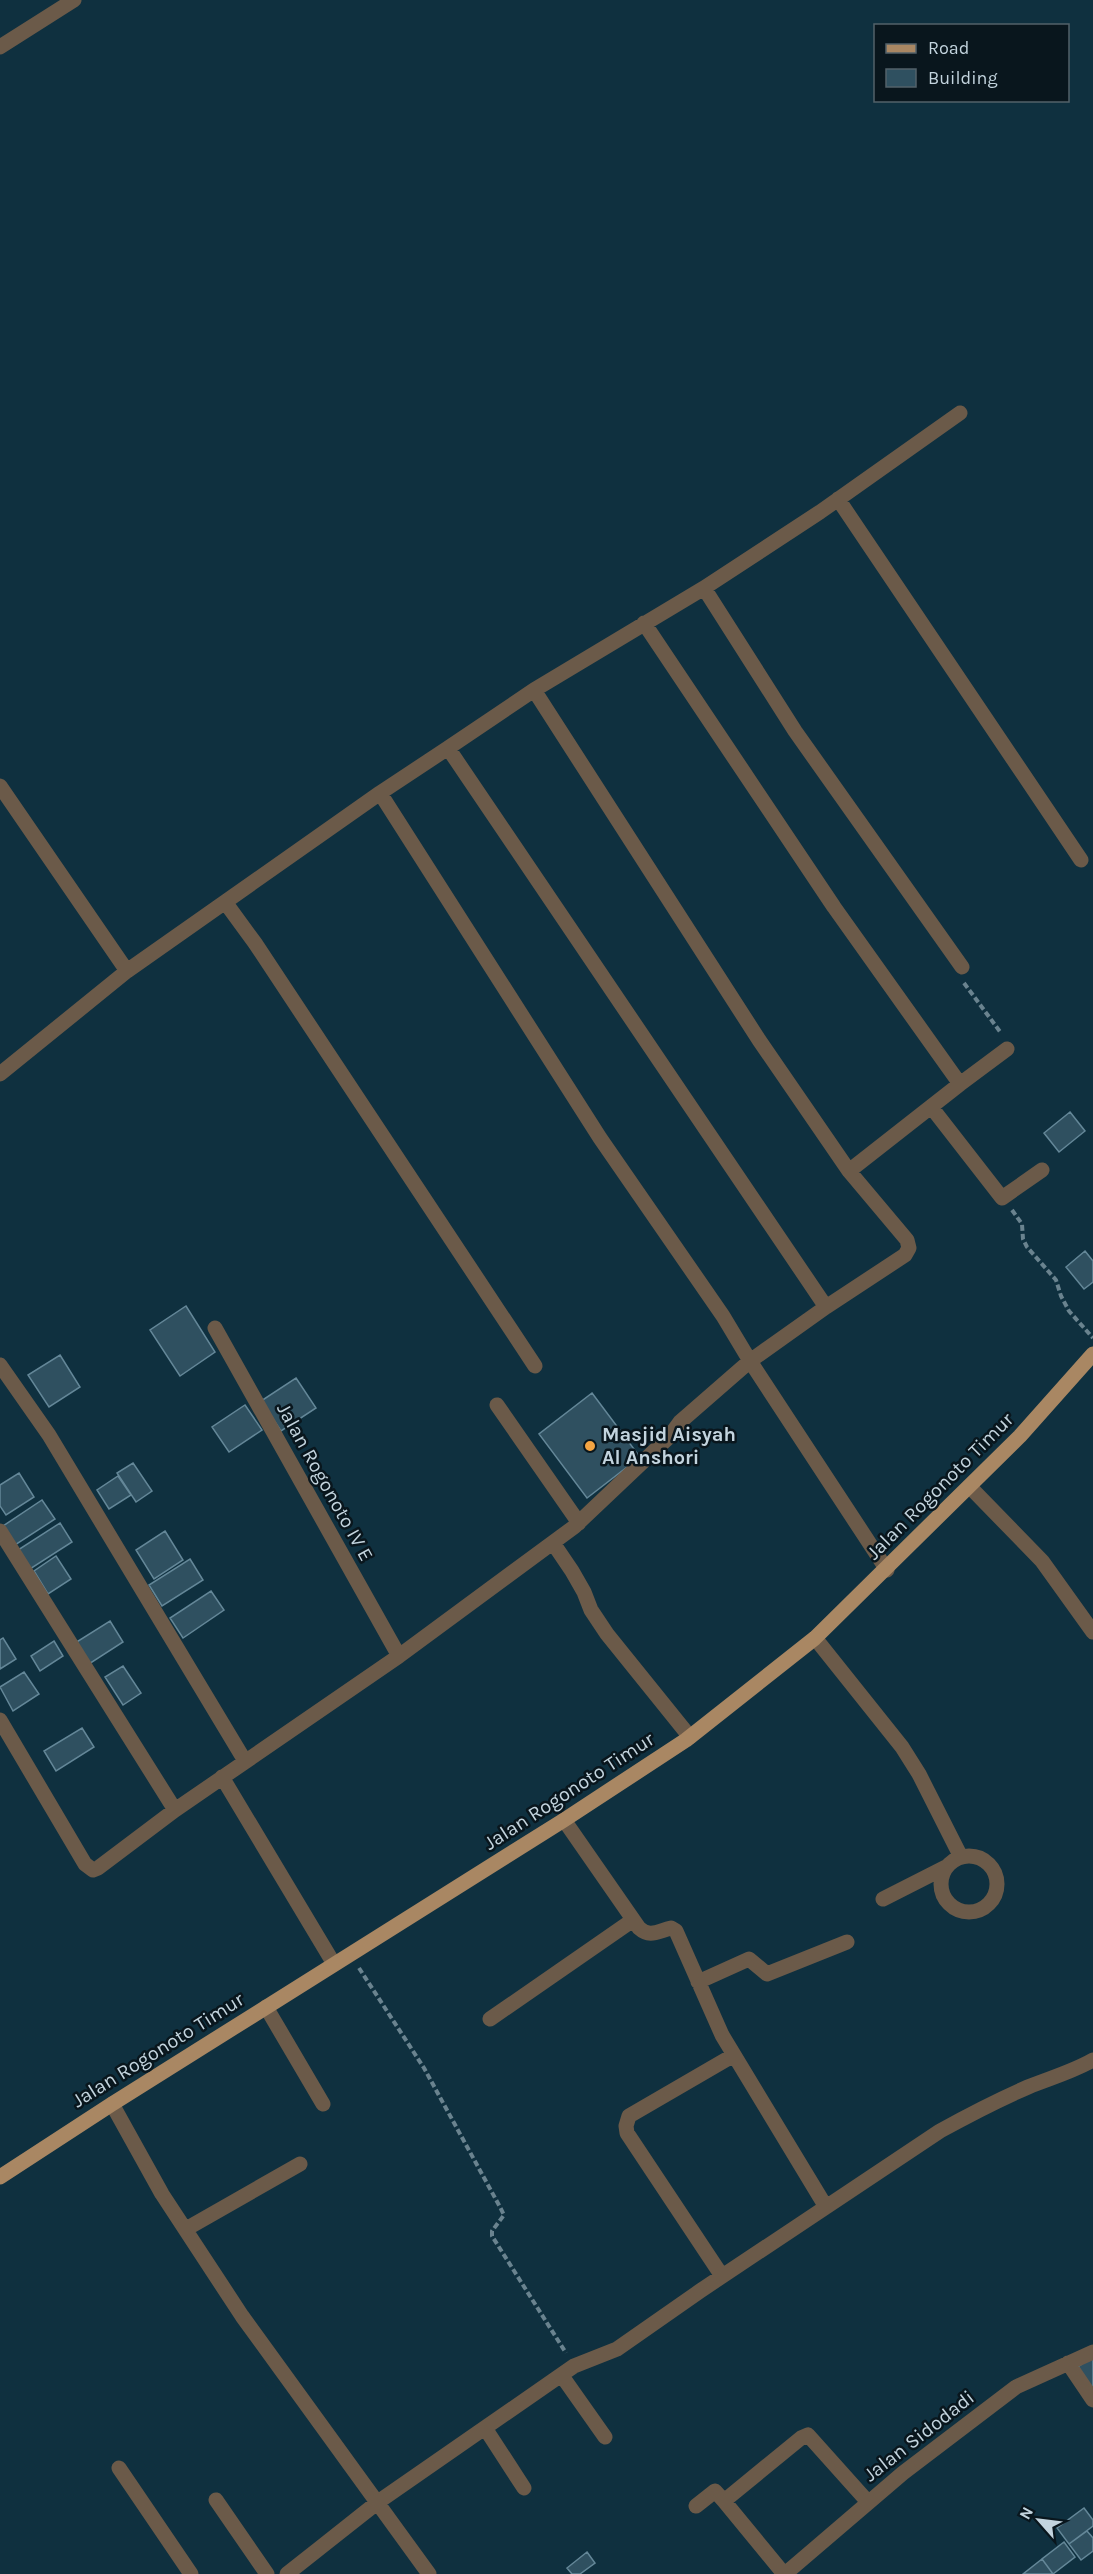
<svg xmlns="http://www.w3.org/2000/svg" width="1093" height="2574" font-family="Karla,sans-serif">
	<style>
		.building { fill: #2f5060; stroke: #648798; stroke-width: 1.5 }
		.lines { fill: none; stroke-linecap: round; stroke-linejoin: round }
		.path { stroke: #6a838f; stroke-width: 4; stroke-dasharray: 6 3; stroke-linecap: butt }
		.minor { stroke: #6b5a49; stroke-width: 15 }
		.major { stroke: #a98763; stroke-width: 15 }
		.poi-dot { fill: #f3a443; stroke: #09161d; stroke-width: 2 }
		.labels { text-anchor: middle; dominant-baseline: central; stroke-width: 5; stroke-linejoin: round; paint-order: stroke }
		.poi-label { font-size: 20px; font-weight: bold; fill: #c3d4de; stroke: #09161d; text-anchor: start }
		.street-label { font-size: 20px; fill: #c3d4de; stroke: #09161d }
	</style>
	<rect width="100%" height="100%" fill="#0f303f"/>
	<path class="building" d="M1070,1112l15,19 -26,21 -15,-19z
		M1085,1251l8,10v21l-9,7 -18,-22z
		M186,1306l29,46 -35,24 -30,-46z
		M60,1355l20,32 -31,20 -21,-32z
		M296,1378l20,30 -35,23 -20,-30z
		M592,1393l48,64 -53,41 -48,-64z
		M245,1405l17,25 -33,22 -17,-25z
		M133,1463l19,28 -16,11 -19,-29z
		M19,1473l15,24 -28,18 -6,-9v-21z
		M118,1476l13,19 -22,14 -12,-19z
		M42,1500l13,19 -40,26 -12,-19z
		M60,1523l12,19 -42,27 -12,-19z
		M165,1531l18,29 -29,19 -18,-29z
		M56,1556l15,23 -23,15 -14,-23z
		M190,1559l13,21 -41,26 -13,-21z
		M211,1591l13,19 -41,28 -13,-20z
		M110,1621l13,21 -34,22 -14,-21z
		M3,1638l13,21 -16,10v-29z
		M54,1641l9,15 -23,15 -9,-15z
		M123,1666l18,27 -18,12 -18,-28z
		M24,1672l15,22 -26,17 -13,-24z
		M82,1728l12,19 -38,24 -12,-20z
		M1092,2357l1,2v33l-18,-23z
		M1084,2508l9,12v6l-24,18 -12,-16z
		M1087,2531l6,7v13l-12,9 -12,-16z
		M1064,2542l11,15 -22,17 -11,-15z
		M587,2552l8,11 -15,11h-8l-5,-6z
		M1042,2559l11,15h-30z"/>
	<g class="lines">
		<path class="path" d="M964,983l37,50
			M1012,1210l10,14 1,15 4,8 29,33 5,16 8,15 24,27
			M359,1968l65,100 76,139 4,8 -12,16v5l74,117"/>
		<path class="minor" d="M0,47l74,-47
			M838,499l243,361
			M704,588l91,143 167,236
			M644,623l190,284 126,177 -111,87
			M534,690l225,350 90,131 58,69 2,8 -4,7 -79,52
			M448,748l86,-58 170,-102 116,-76 140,-99
			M0,786l127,185 253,-178 68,-45 378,559 -76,54 -70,61 -11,15 -95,90 -175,129 -224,154 -77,58 -5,2 -8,-6 -85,-144
			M380,793l220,345 123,178 27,45 137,209
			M225,902l30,41 280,423
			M0,1074l127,-103
			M960,1084l47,-35
			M932,1108l70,90 40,-28
			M215,1328l184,328
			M0,1365l49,70 196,326
			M497,1405l82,118
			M970,1487l72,74 51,71
			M0,1531l175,279
			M553,1543l19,28 12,21 7,18 16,24 83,103
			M815,1638l87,109 17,27 42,83
			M222,1777l112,187
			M564,1820l75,108c11,10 19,3 32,0l5,3 46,104 104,172
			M941 1884a28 28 0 1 1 56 0a28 28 0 1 1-56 0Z
			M883,1899l63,-32
			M698,1982l51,-23 18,15 80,-32
			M266,2007l57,97
			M490,2019l143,-99
			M112,2104l50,90 80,122 187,258
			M186,2229l114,-65
			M722,2276l-95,-143 -1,-7 3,-10 105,-61
			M1068,2363l25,37
			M562,2376l43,61
			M485,2428l39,60
			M119,2468l72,106
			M216,2500l51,74
			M696,2506l19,-15 9,10
			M287,2574l91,-72 196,-136 43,-17 83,-58 240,-160c29,-16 58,-31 88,-44 22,-9 44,-15 65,-27
			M784,2574l-60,-73 77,-63 7,-3 60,67
			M785,2574l118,-101 113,-86 77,-35"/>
		<path class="major" d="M0,2177l112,-73 452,-284 122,-80 129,-102 205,-202 73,-82"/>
	</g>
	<circle class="poi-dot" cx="590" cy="1446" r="6"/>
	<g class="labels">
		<g class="poi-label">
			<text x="602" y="1434">Masjid Aisyah<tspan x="602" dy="23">Al Anshori</tspan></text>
		</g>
		<g class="street-label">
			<text transform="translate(325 1482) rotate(61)">Jalan Rogonoto IV E</text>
			<text transform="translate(940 1486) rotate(-45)">Jalan Rogonoto Timur</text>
			<text transform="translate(569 1791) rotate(-33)">Jalan Rogonoto Timur</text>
			<text transform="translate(158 2050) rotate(-32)">Jalan Rogonoto Timur</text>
			<text transform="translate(919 2436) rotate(-38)">Jalan Sidodadi</text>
		</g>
	</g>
	<rect x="874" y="24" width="195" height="78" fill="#09161d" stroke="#53626a" stroke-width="1.5"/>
	<rect x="886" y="44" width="30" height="9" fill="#a98763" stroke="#53626a" stroke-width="1.5"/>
	<text x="928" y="54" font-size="18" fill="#c3d4de">Road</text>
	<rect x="886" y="69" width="30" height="18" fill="#2f5060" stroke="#53626a" stroke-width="1.5"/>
	<text x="928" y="84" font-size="18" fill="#c3d4de">Building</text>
	<g transform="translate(1039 2520) rotate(298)" stroke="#09161d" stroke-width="4.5" paint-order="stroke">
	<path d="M0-4.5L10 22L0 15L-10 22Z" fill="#c3d4de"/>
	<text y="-9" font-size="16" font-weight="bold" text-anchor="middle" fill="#c3d4de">N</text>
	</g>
</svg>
